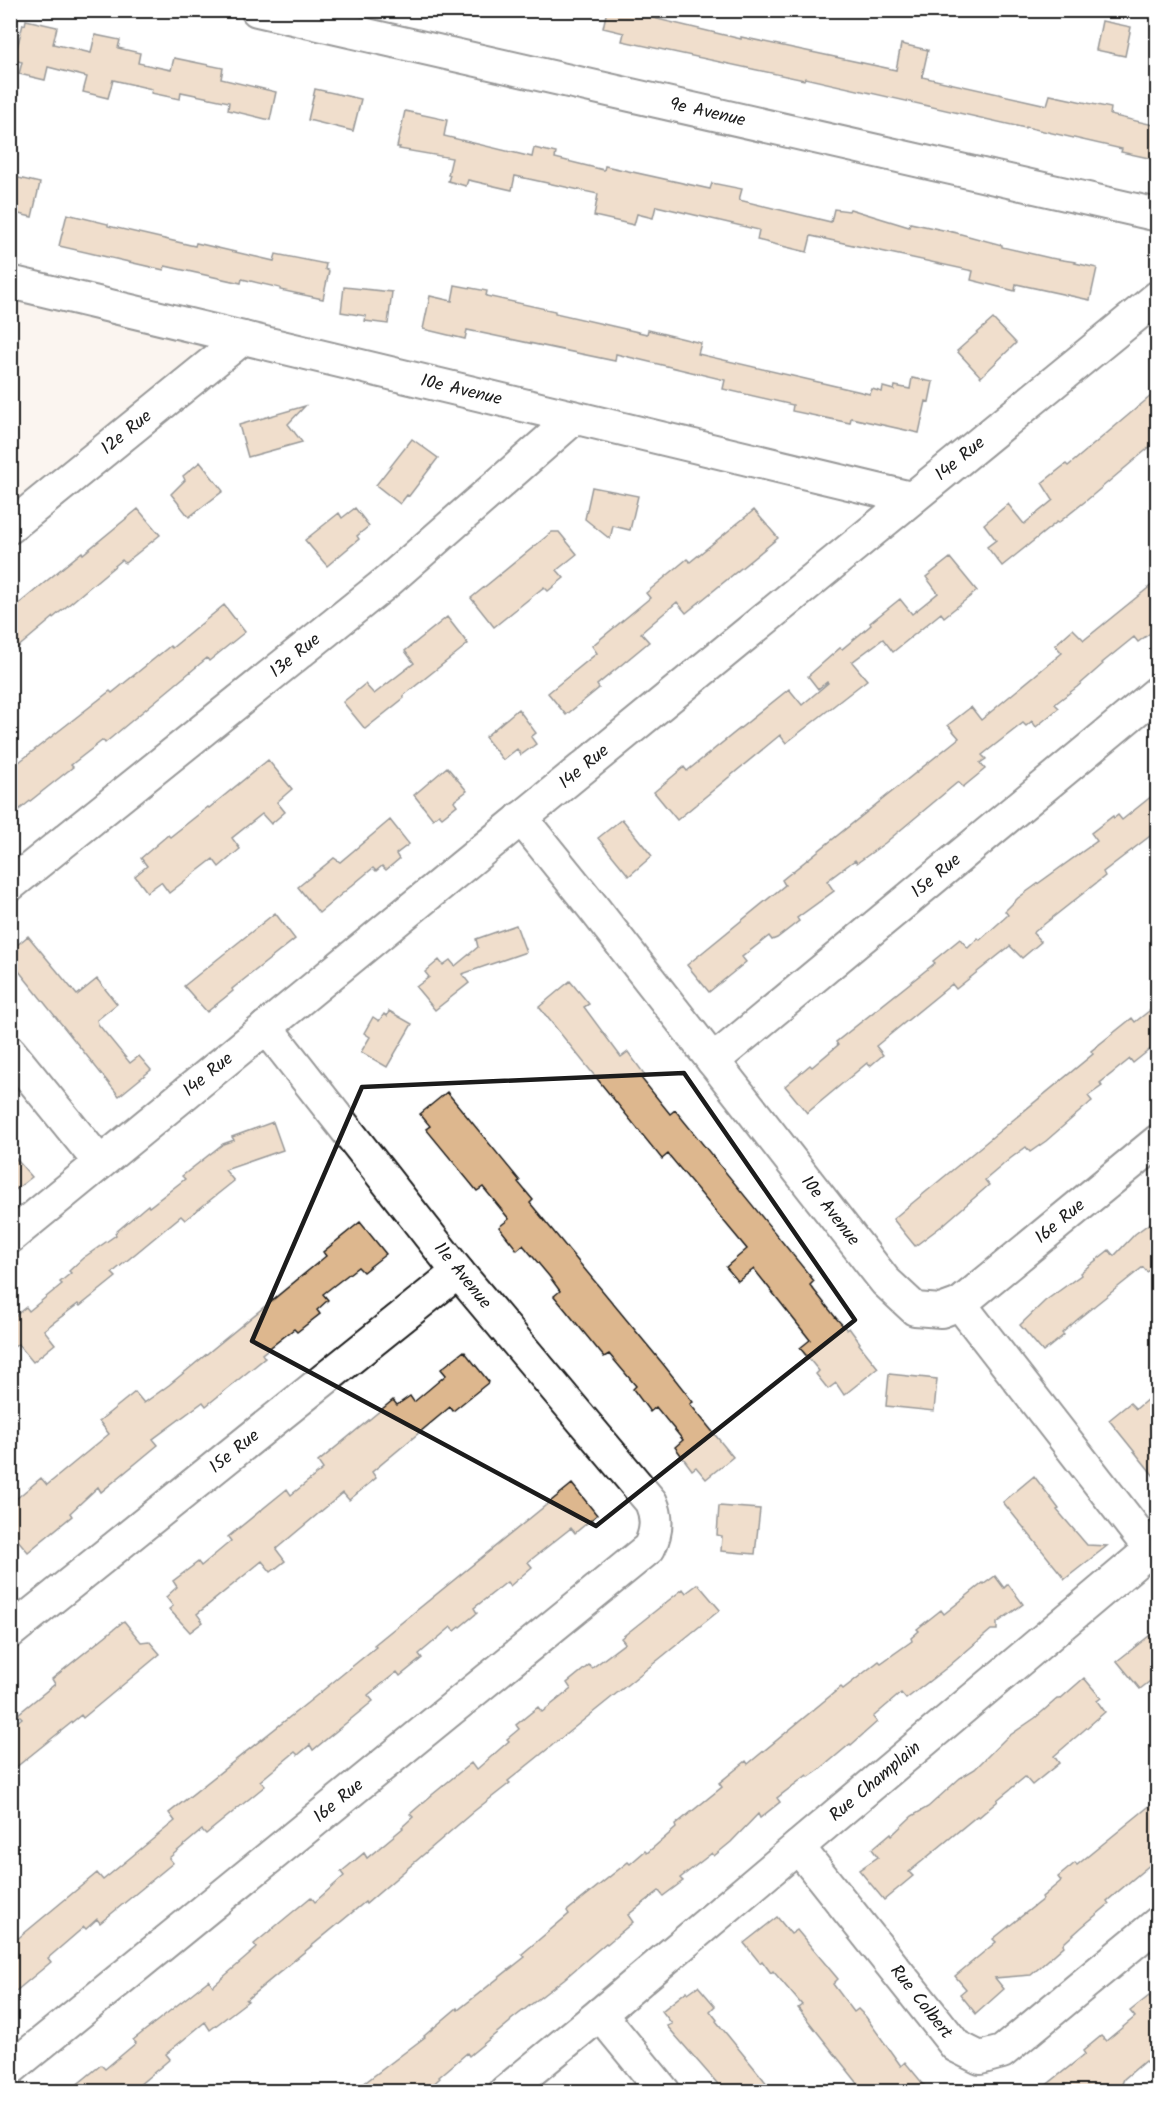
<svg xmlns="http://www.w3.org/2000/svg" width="1168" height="2102" font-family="Kalam,sans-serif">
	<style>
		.built { fill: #f5e9dd }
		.building { fill: #ddb78e; stroke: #1c1c1c; stroke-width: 1.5 }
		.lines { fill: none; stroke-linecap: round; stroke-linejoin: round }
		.minor-casing { stroke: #1c1c1c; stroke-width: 36 }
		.minor { stroke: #fff; stroke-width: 32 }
		.marked { fill: none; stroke: #1c1c1c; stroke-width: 4.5; stroke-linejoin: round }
		.labels { text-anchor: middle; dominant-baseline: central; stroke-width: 4.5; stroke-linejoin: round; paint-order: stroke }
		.street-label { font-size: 18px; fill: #1c1c1c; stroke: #fff }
	</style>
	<rect width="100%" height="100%" fill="#fff"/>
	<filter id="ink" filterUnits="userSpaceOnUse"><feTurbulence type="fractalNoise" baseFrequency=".0167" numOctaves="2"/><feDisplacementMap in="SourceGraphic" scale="12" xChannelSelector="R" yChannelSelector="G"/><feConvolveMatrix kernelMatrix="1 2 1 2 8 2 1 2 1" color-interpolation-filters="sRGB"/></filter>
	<g filter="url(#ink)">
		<path class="built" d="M11,282l232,56 -232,189z"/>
		<path class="building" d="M607,10h47l-1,8 88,21v-2l155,33 5,-26 27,6 -6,27 125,28 3,-10 61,13 -1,7 48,11v34l-37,-8 1,-3 -96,-22 -1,1 -220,-50 -1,2 -182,-39 2,-8 -21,-5z
			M26,20l31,7 -4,17 38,9 4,-18 25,5 -2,8 22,5 -2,10 33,7 3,-12 49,10 -2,11 55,13 -6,28 -42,-10 1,-8 -48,-10 -1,7 -29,-6 1,-4 -39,-9 -5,18 -25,-6 4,-15 -39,-10 -3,13 -26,-6 3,-12 -8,-2 9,-36 2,1z
			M1102,21l29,6 -6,29 -29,-6z
			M315,89l46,10 -8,32 -45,-11z
			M405,111l42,9 -3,16 88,21 2,-9 22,5 -1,5 49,12 1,-4 105,23 2,-6 30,6 -3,11 92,22 3,-13 15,2 1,-2 59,18 1,-4 47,10 45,12v2l48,11 26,4 -1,1 22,5 -7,32 -74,-16 -1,7 -44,-11 2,-9 -162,-35 -4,16 -50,-12 2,-10 -103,-24 -3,12 -16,-4 -3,11 -40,-9 4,-22 -83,-18 -3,14 -44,-10 -2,6 -18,-5 2,-6h-2l4,-17 -53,-9 1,-2h-3z
			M10,176l30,7 -8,34 -22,-5z
			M67,214l41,10v2l87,20 1,-3 78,18 2,-7 50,10 -1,5 4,2 -6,28 -43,-9v-2l-38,-9 -1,4 -76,-17 -1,4 -105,-24z
			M455,285l32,6 -1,5 69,15v2l92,21 1,-4 53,13 -3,11 172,40 2,-5 10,3 1,-5 11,3 1,-4 15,3 2,-11 21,4 -4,20 -3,-1 -7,32 -68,-15 -1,5 -58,-12 1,-6 -70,-16 2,-9 -109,-26 -1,7 -148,-31 -2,9 -42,-10 7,-33 22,5z
			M344,287l48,5 -4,32 -23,-3 1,-5 -25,-4z
			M993,319l23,24 -35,34 -24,-26z
			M1158,390v50l-71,60 -29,23 -1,-1 -55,44 -15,-19 9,-7 -12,-16 24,-20 16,20 29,-24 -11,-17 24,-19 2,2z
			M305,406l-17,18 14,18 -54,15 -9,-32z
			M412,439l26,19 -29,38 -2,-1 -7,9 -24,-19z
			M200,462l23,29 -34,26 -18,-23 14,-14 -2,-4z
			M592,487l46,9 -8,34 -17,-4 -3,13 -25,-20z
			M355,508l14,18 -12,10 2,3 -32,27 -22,-26 34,-27 3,5z
			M138,509l22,26 -35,28 -3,-3 -112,94v-43l72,-59 1,2z
			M754,510l24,28 -92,75 -9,-11 -36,31 8,9 -52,43 2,3 -33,27 -18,-22 49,-40 -5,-7 58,-48 -4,-5 41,-34 3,3z
			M552,532h7l18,22 -20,16 7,8 -16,13 -4,-4 -50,40 -23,-29z
			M950,558l27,33 -33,26 -3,-4 -48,39 -10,-13 -31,23 15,18 -81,63 -6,-8 -103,85 -23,-28 30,-25 3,4 102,-82 13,16 26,-22 -1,-1 -9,7 -10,-13 32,-28 2,1 29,-24 -1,-2 30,-24 12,15 26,-21 -12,-16z
			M1158,580v46l-9,8 -11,8 -4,-5 -32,26 1,1 -26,23 -22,17 4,4 -23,19 -4,-6 -6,5 -3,-3 -41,32 4,4 -6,4 5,6 -22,18 -5,-5 -73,61 -28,20 -2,-3 -28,21 7,10 -37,27 2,3 -22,17 -5,2 -3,-4 -27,21 4,5 -37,30 -22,-27 98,-80 -3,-5 177,-142 -11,-13 23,-18 10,13 81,-67 -7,-8 18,-16 11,11z
			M224,605l21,27 -36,29 -2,-3 -102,85 -2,-3 -32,25 2,2 -63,50v-48l100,-78 2,2 58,-47 2,2z
			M447,617l21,27 -65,52 1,2 -39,31 -22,-27 22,-18 9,10 40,-31 -9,-12z
			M518,709l18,24 -5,4 5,7 -15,11 -4,-6 -14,11 -18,-23z
			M268,760l24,29 -15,13 8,10 -14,12 -9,-10 -30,24 8,11 -21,18 -6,-8 -44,34 -8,-11 -14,10 -12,-16 12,-10 -6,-8 27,-23 2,2 38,-30 1,1z
			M447,767l20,24 -13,10 3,4 -15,12 -3,-3 -6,5 -19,-24z
			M1158,791v39l-55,42 2,4 -72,57 8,9 -19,16 -12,-12 -54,43 -4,-5 -76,62 7,9 -13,11 -3,-3 -60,50 -22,-27 25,-21 2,2 26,-22 -2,-3 99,-79 -2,-2 27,-22 8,9 10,-10 2,2 28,-25 -3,-4 13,-13 79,-57 -6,-8 22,-17 1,2 4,-3 4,5z
			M622,819l30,37 -23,20 -31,-38z
			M390,820l19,24 -13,10 3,5 -13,11 -4,-4 -6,5 -3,-3 -54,45 -21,-26 36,-29 6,4z
			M275,913l20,26 -63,50 1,2 -26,21 -23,-26z
			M516,925l10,27 -64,22 7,9 -34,27 -19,-23 13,-10 -4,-5 14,-12 4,5 7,-5 5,6 23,-19 -2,-8z
			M28,936l49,59 20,-16 20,25 -20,16 1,4 32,39 9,-7 12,14 -32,26 -109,-136v-9z
			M570,981l19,23 -5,3 37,50 7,-5 17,23 -4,3 29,36 5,-4 139,171 -4,4 26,33 11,12 2,-2 11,15 -1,1 19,24 -34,27 -8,-12 -8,6 -12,-15 3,-3 -19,-23 10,-8 -56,-71 -16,12 -12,-14 21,-18 -79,-95 -6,5 -123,-152z
			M1158,1004v39l-25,20 -3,-4 -30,24 2,3 -14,10 4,5 -46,40 -16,11 -4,-5 -15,11 -26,22 4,5 -46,40 -28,21 -22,-27 200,-165 -2,-3 41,-33 3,4z
			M389,1011l23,13 -25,43 -26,-15 9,-15 -6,-4 9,-16 6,4 5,-7 3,2z
			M447,1092l73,89 -2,1 15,18 -3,3 133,161 30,38 -3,2 43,53 -27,22 -10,-12 -4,3 -17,-23 8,-7 -27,-33 -6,5 -17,-23 3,-3 -27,-32 -5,3 -50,-61 6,-5 -11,-15 -26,-31 -6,5 -18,-23 10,-8 -26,-32 -6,4 -51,-62 4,-3 -10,-12z
			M273,1122l10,28 -58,20 9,11 -49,39 -4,-4 -69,57 4,4 -36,29 -2,-2 -34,26 11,14 -22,18 -15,-18 -8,6v-30l16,-13 3,4 33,-27 -2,-2 11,-9 -2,-2 14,-13 33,-23 -1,-2 28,-24 5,-4 1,2 36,-28 -3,-3 41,-32 11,-4 -2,-3z
			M10,1152l22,25 -22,17z
			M360,1222l26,32 -23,18 -5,-5 -35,27 5,6 -11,10 3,4 -23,18 -3,-3 -32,25 3,4 -59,48 -3,-4 -50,37 5,6 -57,47 -3,-5 -28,26 2,3 -44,36 -18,-21v-27l31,-26 6,7 62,-51 -10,-13 36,-29 9,11 25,-18 157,-129 -3,-4z
			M1150,1223l8,10v31l-11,8 -4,-5 -65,52 -16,14 2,2 -21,17 -23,-27 25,-24 36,-26 -1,-2 29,-23 5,6 21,-22z
			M464,1351l25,31 -36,29 -3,-4 -78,65 4,6 -27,22 -6,-7 -67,56 9,12 -14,11 -9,-11 -65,53 6,8 -13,10 -21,-23 4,-3 -7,-9 11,-10 -4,-6 25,-19 3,4 30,-25 -3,-4 59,-48 4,6 32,-26 -5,-7 75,-62 4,5 13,-9 4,6 32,-27 -5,-6z
			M889,1374l48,5 -3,32 -48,-5z
			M1148,1399l10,12v70l-49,-61 21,-17 6,6z
			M1034,1476l25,33 -2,1 30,35 20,1 -42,33 -62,-77z
			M572,1484l25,31 -22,18 -4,-5 -43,34 4,5 -22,19 -3,-4 -33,26 3,5 -22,18 -4,-4 -32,27 3,4 -22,18 -3,-4 -29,23 5,6 -60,49 -3,-5 -12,10 -3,-3 -35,29 5,5 -59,48 -4,-4 -33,28 4,5 -73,60 -3,-4 -11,10 -2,-2 -36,31 3,4 -41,34v-51l87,-72 6,7 72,-59 -6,-8 142,-113 65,-53 -2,-2z
			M719,1506l41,3 -5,45 -34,-3 1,-15 -5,-1z
			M995,1576l9,12 4,-4 15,20 -26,19v7h-6l-42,36 -43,33 -5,-6 -28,24 4,5 -26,23 -1,-1 -32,27 -9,6 -2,-2 -30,23 3,4 -20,16 -2,-4 -27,28 -17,14 -2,-3 -32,25 3,3 -20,15 -4,-5 -31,24 5,7 -20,17 -6,5 -1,-1 -42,36 -53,41 -1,2 -41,34 -2,-3 -28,24 1,1 -14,13h-72l71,-54 -1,-1 33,-28 1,2 67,-53 -3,-3 47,-40 -2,-3 61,-49 2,2 15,-13 2,2 29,-25 -1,-3 47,-38 -3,-4 27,-22 2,3 93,-77 2,2 36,-28 2,2 31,-22 -1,-3 8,-7 -2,-2 24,-19 3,4 39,-31 1,1z
			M698,1584l22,26 -212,171 2,2 -37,29 -107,92 -1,-2 -119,98 2,1 -38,29 -5,-8 -39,32 4,5 -38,32h-63l32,-26 4,4 31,-26 -3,-3 76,-60 4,6 44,-38 -3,-4 57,-47 4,5 29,-26 -3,-4 23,-19 3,5 36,-30 -1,-1 11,-10 -3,-3 23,-20 38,-31 5,7 33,-29 -2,-2 12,-10 -3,-4 22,-18 4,5 29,-23 -4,-6 22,-18 3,3 33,-25 -4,-5 62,-49 3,4z
			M124,1621l17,21 8,-1 11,13 -77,64 -2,-3 -71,57v-44l12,-10 -4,-4 37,-30 -3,-5z
			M1158,1629v46l-18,14 -23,-28z
			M1084,1678l17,20 -4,3 8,11 -51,44 5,7 -27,22 -7,-8 -28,23 1,1 -19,16 -2,-1 -68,56 4,4 -29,24 -25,-30 19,-13 -6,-8 19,-16 1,2 20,-19 16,-9 32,-29 15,-9 31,-31 29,-20 22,-19h3z
			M1158,1799v59l-51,43 2,3 -26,22 -20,18 1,2 -33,29 -36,3 9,11 -28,25 -16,-20 6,-5 -11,-13 41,-34 -3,-3 50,-40 -1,-2 19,-16 -3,-4 17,-14 2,2z
			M777,1917l14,17 6,-4 41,49 -5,5 21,28 4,-3 8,8 35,49 4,-4 24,29h-65l-66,-83 4,-3 -29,-34 -2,2 -9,-12 -2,2 -16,-20z
			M698,1986l17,20 -5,5 7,9 -1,1 57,70h-49l-57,-65 5,-2 -10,-13 25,-20 1,2z
			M1149,1996l9,10v68l-13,-13 -21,18 -5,12h-80l46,-37 -2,-3 18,-15 5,5 29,-24 -5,-6z"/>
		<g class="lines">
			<g class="minor-casing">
				<g id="minor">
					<path id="s1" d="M257,10l901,205"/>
					<path id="s2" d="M10,282l901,216"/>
					<path id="s3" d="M10,527l233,-189"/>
					<path id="s4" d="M521,818l71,88 293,375 30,28 26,2 19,-7 198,-163"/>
					<path id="s5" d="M10,885l377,-303 187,-164"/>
					<path d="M10,1052l90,111"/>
					<path id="s6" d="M713,1061l445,-369"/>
					<path id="s7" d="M10,1237l1148,-940"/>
					<path d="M960,1304l198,255"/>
					<path id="s8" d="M10,1632l448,-360"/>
					<path id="s9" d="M798,1847l158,199 24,12 22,-6 156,-129"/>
					<path d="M600,2014l64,78"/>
					<path id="s10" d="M10,2069l639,-521c8,-16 9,-30 2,-46l-193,-230 -192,-245"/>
					<path id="s11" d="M505,2092l95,-78 550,-464"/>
				</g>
			</g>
			<use href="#minor" class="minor"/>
		</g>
	</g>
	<path d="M0 0H1168V2102H0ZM684,1073l171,247 -259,206 -344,-185 110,-254z" fill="#fff" fill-opacity=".55" fill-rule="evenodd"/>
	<path class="marked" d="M684,1073l171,247 -259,206 -344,-185 110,-254z"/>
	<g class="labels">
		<g class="street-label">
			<text stroke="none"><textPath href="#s1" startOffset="462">9e Avenue</textPath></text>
			<text stroke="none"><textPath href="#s2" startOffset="464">10e Avenue</textPath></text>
			<text stroke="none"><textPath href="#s3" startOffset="150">12e Rue</textPath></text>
			<text stroke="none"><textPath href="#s7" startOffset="1228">14e Rue</textPath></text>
			<text stroke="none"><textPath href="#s5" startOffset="366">13e Rue</textPath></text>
			<text stroke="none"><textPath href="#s7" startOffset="742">14e Rue</textPath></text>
			<text stroke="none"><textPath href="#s6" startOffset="290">15e Rue</textPath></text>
			<text stroke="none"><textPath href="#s7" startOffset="256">14e Rue</textPath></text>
			<text stroke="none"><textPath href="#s4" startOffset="500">10e Avenue</textPath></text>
			<text stroke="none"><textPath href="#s4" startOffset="806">16e Rue</textPath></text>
			<text transform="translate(462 1276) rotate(51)">11e Avenue</text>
			<text stroke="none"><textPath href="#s8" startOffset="288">15e Rue</textPath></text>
			<text stroke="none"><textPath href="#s11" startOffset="483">Rue Champlain</textPath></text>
			<text stroke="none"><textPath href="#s10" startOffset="424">16e Rue</textPath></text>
			<text stroke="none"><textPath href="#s9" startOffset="198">Rue Colbert</textPath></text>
		</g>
	</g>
	<rect width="1168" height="2102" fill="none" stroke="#fff" stroke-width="36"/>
	<rect x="18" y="18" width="1132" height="2066" fill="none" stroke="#1c1c1c" stroke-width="2" filter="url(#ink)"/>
</svg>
